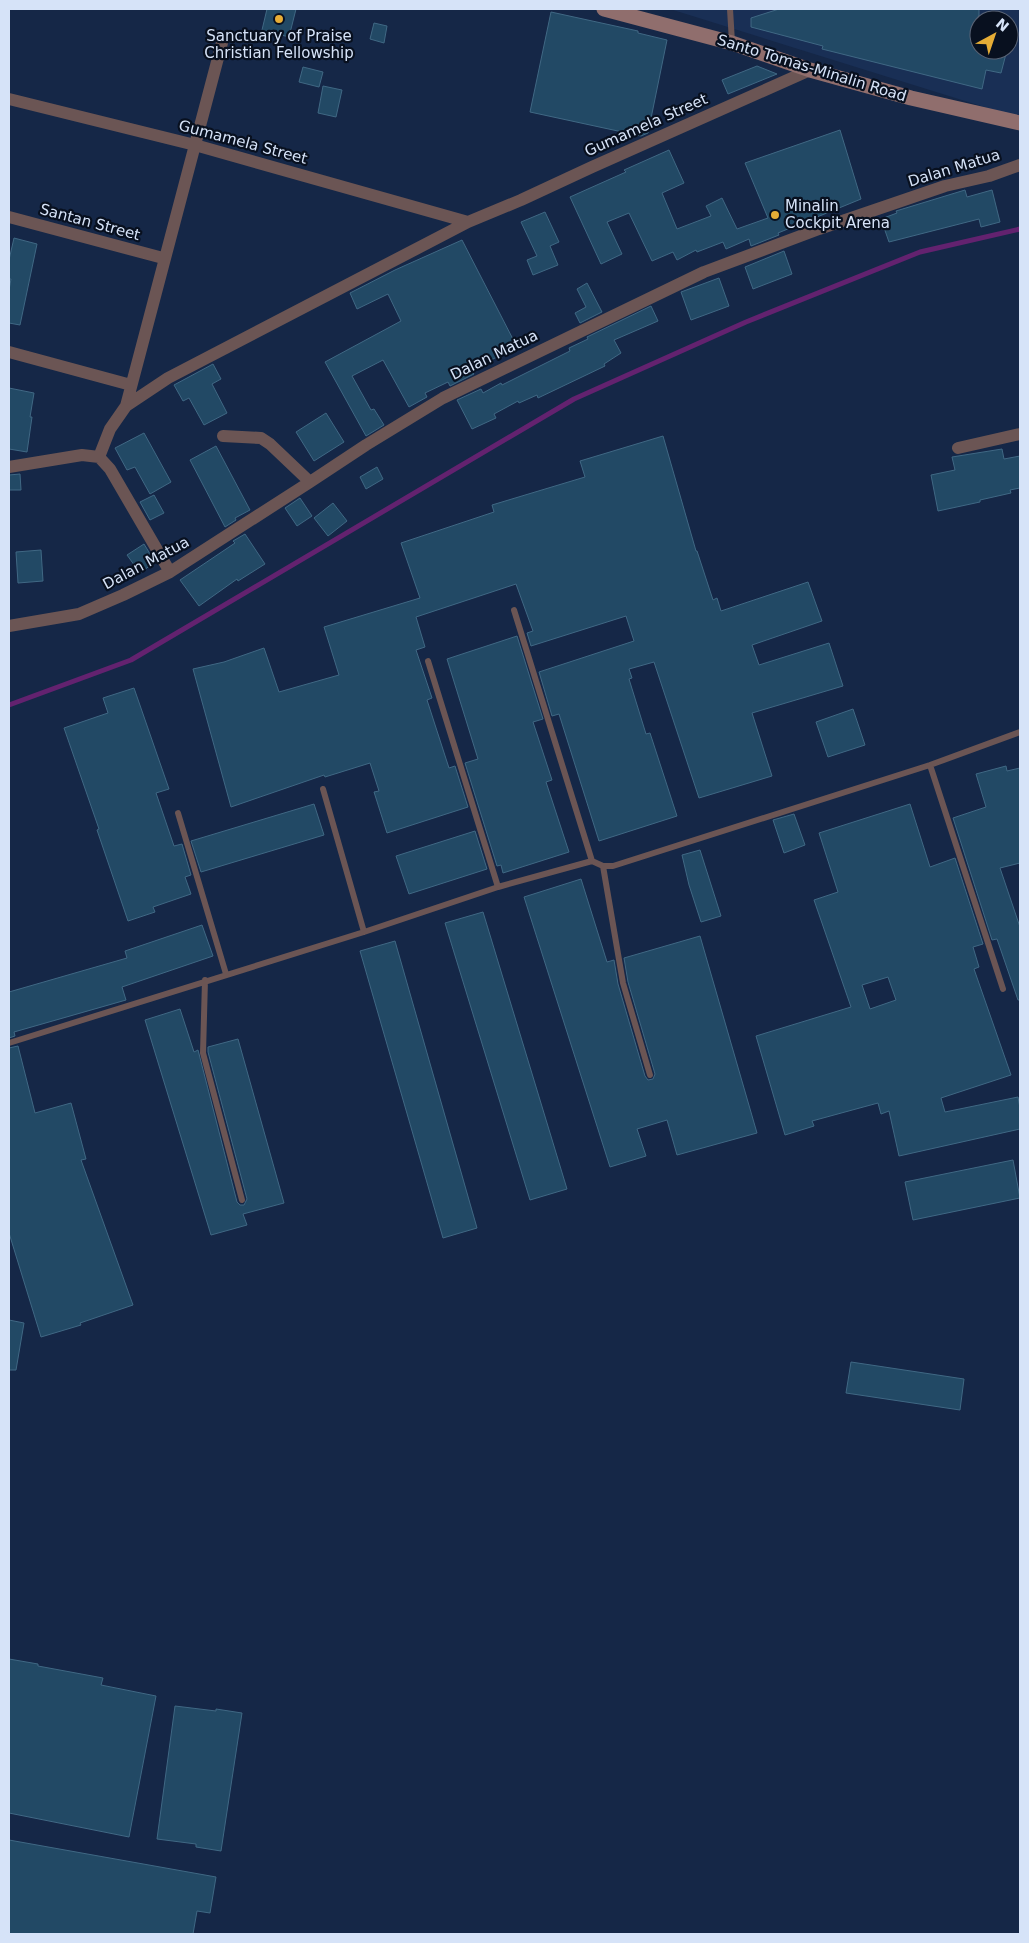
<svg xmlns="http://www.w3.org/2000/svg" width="1029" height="1943" font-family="'DejaVu Sans',sans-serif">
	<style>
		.built { fill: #192f55; fill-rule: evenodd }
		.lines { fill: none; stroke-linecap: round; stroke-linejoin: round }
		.stream { stroke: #63226f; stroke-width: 5 }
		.building { fill: #224965; stroke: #406884; fill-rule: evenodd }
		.lane { stroke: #6b5554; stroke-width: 6 }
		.street { stroke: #6b5554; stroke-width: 12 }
		.secondary { stroke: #906e6d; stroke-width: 15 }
		.poi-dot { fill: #e6ad36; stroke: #08101f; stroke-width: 2 }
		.labels { text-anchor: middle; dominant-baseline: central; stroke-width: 4.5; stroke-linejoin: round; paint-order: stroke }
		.poi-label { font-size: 15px; fill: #d6e3f8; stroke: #08101f }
		.street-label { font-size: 15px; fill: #d6e3f8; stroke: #08101f }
	</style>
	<rect width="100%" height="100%" fill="#152747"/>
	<path class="built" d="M670,9h350v109zM979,20h30v30h-30z"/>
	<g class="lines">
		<path class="stream" d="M9,705l122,-45 443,-261 172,-77 174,-70 100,-23"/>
	</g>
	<path class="building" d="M267,9h29l-7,28 -27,-7z
		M779,9h200v41h28l-6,23 -15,-3 -4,19 -160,-40 1,-3 -72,-19v-9z
		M551,12l87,19v2l29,7 -19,93 -7,3 -111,-24z
		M374,23l13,3 -3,17 -14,-4z
		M757,66l20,8 -49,20 -6,-14z
		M303,67l20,5 -4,15 -20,-5z
		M323,86l19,4 -6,27 -18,-4z
		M840,130l21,69 -83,34 1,2 -28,11 -2,-7 -23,10 -3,-7 -26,10 -1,-2 -19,10 -4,-8 -21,9 -23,-48 -22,9 15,32 -21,10 -31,-67 56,-25 -2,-2 45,-20 15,33 -22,10 15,36 34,-13 -5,-10 16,-8 15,31 31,-11 -23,-55z
		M965,190l2,7 25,-7 8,32 -19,5 -2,-8 -90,23 -8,-23 16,-6 -1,-2z
		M545,212l14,30 -9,4 8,19 -25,10 -6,-15 10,-4 -16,-34z
		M14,238l23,6 -17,81 -11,-2v-33l2,-11h-2v-19z
		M462,240l55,107 -46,23 3,4 -24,12 -2,-4 -23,11 2,4 -18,10 -26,-47 -31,16 19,34 3,-1 10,16 -18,11 -41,-74 76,-41 -13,-27 -31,15 -7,-16 45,-23z
		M784,251l8,23 -39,15 -8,-22z
		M719,278l10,28 -38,14 -10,-28z
		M587,283l15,29 -22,11 -5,-10 11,-6 -9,-18z
		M651,306l7,15 -44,19 7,13 -17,11 1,2 -67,32 -1,-3 -18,8 -1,-2 -24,13 2,4 -24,11 -15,-29 24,-11 2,4 18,-10 1,2 68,-34 -1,-3 19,-9 -1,-2z
		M213,364l8,15 -9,5 15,29 -23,12 -15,-27 -6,3 -9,-16z
		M9,388l25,5 -4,24h2l-5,35 -18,-3z
		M326,413l18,29 -30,19 -18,-29z
		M144,433l27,49 -21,12 -15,-27 -8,3 -12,-22z
		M663,436l33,115h1l16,49 4,-2 4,13 87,-29 14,39 -70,24 7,20 70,-22 14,43 -91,27 20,63 -73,22 -45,-136 -25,7 3,9 -3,1 17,55 4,-1 27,83 -78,25 -40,-127 -7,2 -13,-44 95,-31 -8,-25 -95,30 -4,-13 6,-2 -17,-47 -100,33 9,30 -9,3 16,48 -5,2 22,68 6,-2 13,41 -81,26 -13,-41 5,-1 -9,-28 -45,14 -1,-2 -93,32 -38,-138 31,-7 40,-14 15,44 60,-17 -15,-48 96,-29 -19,-55 93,-31 -2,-7 93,-28 -5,-16z
		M216,446l34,64 -15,8 1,2 -11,7 -35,-67z
		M1002,449l2,10 16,-3v32l-10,2 1,3 -31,7v2l-42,9 -7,-36 24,-5 -3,-13z
		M377,467l6,12 -17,10 -6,-12z
		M20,474l1,16h-12v-15z
		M154,495l10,18 -14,7 -10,-18z
		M300,498l12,18 -15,10 -12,-18z
		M333,503l14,18 -19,15 -14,-18z
		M245,534l20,30 -27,17 -1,-2 -38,27 -19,-26 55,-37 -2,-2z
		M144,544l11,18 -15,11 -13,-18z
		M41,550l2,31 -25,2 -2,-31z
		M517,636l26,83 -10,3 19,58 -6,2 23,70 -66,21 -2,-8 -4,1 -32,-103 13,-4 -31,-100z
		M134,688l35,101 -13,4 18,53 8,-2 9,31 -6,2 6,17 -38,13 2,5 -27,9 -31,-91 2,-1 -35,-101 44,-15 -5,-15z
		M853,709l12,36 -37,12 -12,-35z
		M1006,766l1,5 13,-3v95l-20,5 20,59v73h-2l-21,-61 -5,1 -39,-122 33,-11 -10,-33z
		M314,804l10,31 -123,37 -10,-31z
		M910,804l20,63 25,-9 28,86 -10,3 6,20 -5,2 37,106 -70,23 4,14 73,-15 2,11v21l-121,27 -10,-45 -8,3 -3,-11 -66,18 2,5 -29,9 -29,-99 95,-29 -37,-107 24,-8 -19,-59zM888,977l8,23 -26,9 -8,-24z
		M794,814l11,31 -21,8 -11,-33z
		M475,831l12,38 -78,25 -13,-38z
		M700,850l21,66 -20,6 -12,-37 -7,-30z
		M581,879l26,83 7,-2 4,24 27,92 3,4 5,-1 2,-5 -27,-92 -4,-24 76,-22 57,197 -80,22 -10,-35 -30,9 9,27 -36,11 -86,-270z
		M483,912l84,277 -37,11 -85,-277z
		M202,925l11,31 -91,31 4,13 -112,32 1,4 -6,2v-46l118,-34 -2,-7z
		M395,941l82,287 -34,10 -83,-287z
		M180,1009l14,43 4,-2 39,152 3,3h4l3,-6 -39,-147v-5l30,-8 46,164 -41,11 4,11 -36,10 -66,-215z
		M18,1046l17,67 36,-10 15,56 -5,1 52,145 -53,18 1,2 -40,12 -32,-104v-185z
		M1013,1160l7,38 -107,22 -8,-38z
		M9,1320l15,3 -8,47h-7z
		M851,1362l113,17 -4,31 -114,-17z
		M9,1659l29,5v2l65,12 -2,7 55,11 -27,141 -120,-24z
		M175,1706l41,5v-2l26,4 -21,138 -25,-4v-3l-39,-5z
		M9,1840l207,37 -6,36 -13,-2 -4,23h-184z"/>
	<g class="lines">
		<path class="lane" d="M730,9l2,33
			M514,610l78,251
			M428,661l70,226
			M930,765l73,224
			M323,789l41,143
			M178,813l48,161
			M603,866l20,117 27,92
			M205,980l-2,73 39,147
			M9,1043l355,-111 134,-45 94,-26 11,5h10l317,-101 90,-33"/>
		<path class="street" d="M9,99l186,46 273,77
			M9,217l154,41
			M9,352l122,33
			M126,406l97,-367
			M223,436l38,2 9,6 40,38
			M958,448l62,-14
			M99,457l11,-28 16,-23 42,-28 300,-156 53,-22 71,-33 218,-97
			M9,467l73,-12 17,2 11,12 60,103
			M9,626l70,-12 44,-19 47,-23 140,-90 56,-37 77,-47 261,-126 115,-43 126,-43 44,-10 31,-11"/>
		<path class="secondary" d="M604,9l128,34 78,27 101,28 109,25"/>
	</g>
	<g class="poi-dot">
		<circle cx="279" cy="19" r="5"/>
		<circle cx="775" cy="215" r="5"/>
	</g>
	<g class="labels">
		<g class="poi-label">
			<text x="279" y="36">Sanctuary of Praise<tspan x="279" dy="17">Christian Fellowship</tspan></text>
			<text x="785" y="206" text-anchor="start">Minalin<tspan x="785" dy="17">Cockpit Arena</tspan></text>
		</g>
		<g class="street-label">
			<text transform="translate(812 68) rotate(17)">Santo Tomas-Minalin Road</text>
			<text transform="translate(646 125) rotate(-24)">Gumamela Street</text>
			<text transform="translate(243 142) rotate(15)">Gumamela Street</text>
			<text transform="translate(954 168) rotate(-17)">Dalan Matua</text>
			<text transform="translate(90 222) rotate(15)">Santan Street</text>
			<text transform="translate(494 355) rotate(-26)">Dalan Matua</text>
			<text transform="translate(146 563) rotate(-28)">Dalan Matua</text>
		</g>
	</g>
	<rect width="1029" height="1943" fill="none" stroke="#d6e3f8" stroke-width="20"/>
	<g transform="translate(994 35) rotate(40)"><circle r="24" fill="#08101f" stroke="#5a6476"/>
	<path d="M0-4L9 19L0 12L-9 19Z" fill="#e6ad36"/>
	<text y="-8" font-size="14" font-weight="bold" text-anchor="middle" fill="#d6e3f8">N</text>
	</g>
</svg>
